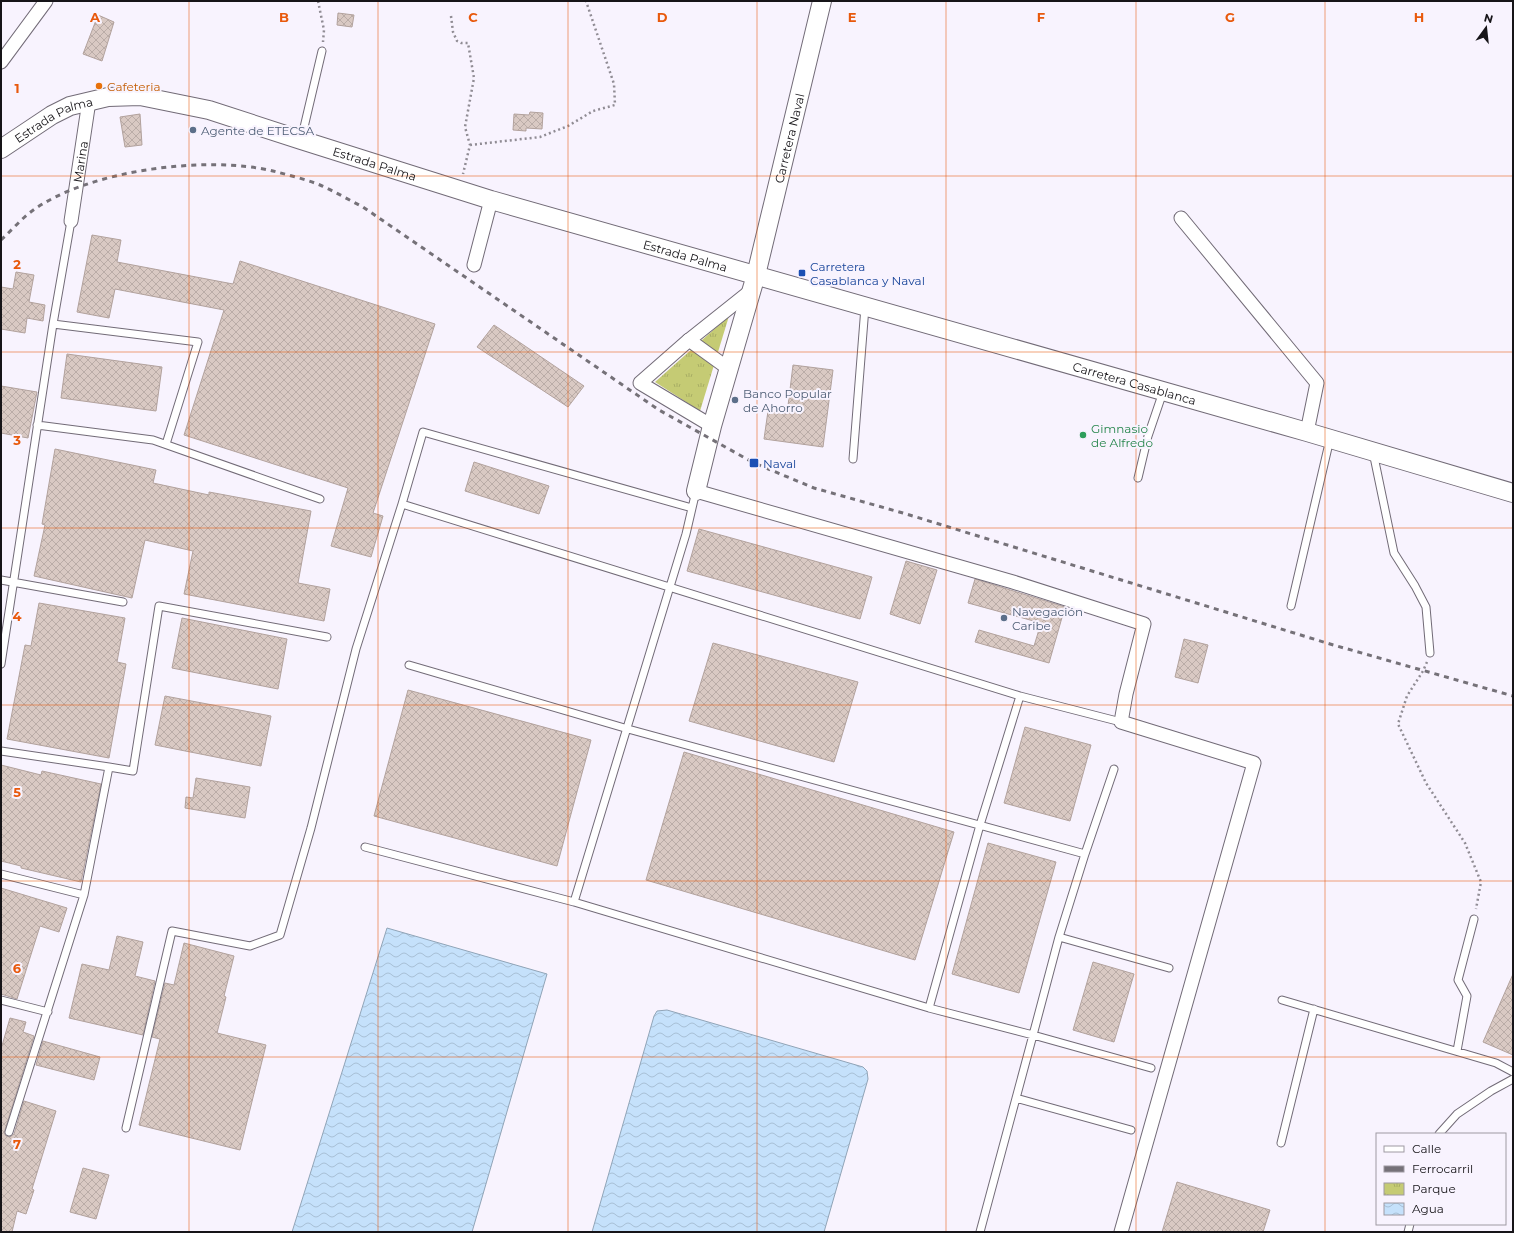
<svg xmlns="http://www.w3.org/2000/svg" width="1514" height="1233" font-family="Montserrat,sans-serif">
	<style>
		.park { fill: url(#park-tufts) }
		.water { fill: url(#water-waves); stroke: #90a4b7 }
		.building { fill: url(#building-cross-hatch); stroke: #b2a29d }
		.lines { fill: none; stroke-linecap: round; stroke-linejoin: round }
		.lane-casing { stroke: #726b77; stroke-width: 9 }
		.street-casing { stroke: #726b77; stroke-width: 15 }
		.secondary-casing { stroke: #726b77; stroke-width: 20 }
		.path { stroke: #908c94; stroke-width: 2.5; stroke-dasharray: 2 3; stroke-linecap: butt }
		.lane { stroke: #fff; stroke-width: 7 }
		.street { stroke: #fff; stroke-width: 13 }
		.secondary { stroke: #fff; stroke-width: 18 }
		.rail { stroke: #757178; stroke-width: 3; stroke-dasharray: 5 5; stroke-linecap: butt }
		.grid { fill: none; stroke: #e8590c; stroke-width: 1; stroke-opacity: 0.55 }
		.food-dot { fill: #e8710a; stroke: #f8f3fe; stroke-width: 1.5 }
		.service-dot { fill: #5c6f8a; stroke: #f8f3fe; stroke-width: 1.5 }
		.transit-dot { fill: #1a4fb4; stroke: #f8f3fe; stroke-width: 1.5 }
		.leisure-dot { fill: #2e9e5b; stroke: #f8f3fe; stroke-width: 1.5 }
		.labels { text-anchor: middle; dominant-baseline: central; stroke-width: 4; stroke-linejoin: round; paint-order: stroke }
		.food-label { font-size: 12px; fill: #c56008; stroke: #f8f3fe; text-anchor: start }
		.street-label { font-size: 12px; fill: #161418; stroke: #f8f3fe }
		.service-label { font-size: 12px; fill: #4e5e75; stroke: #f8f3fe; text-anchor: start }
		.transit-label { font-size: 12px; fill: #164399; stroke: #f8f3fe; text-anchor: start }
		.leisure-label { font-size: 12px; fill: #27864d; stroke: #f8f3fe; text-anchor: start }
		.grid-label { font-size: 13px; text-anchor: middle; font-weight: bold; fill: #e8590c; stroke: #f8f3fe; stroke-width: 4; stroke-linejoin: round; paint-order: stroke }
	</style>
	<defs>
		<pattern id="park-tufts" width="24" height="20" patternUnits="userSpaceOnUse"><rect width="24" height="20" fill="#c5cb74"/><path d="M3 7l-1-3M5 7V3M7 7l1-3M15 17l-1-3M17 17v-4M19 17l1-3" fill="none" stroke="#a8ad64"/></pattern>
		<pattern id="water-waves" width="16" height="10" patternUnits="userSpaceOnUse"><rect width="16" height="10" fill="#c5e1fb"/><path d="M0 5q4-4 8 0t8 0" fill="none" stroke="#a8c0d6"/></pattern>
		<pattern id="building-cross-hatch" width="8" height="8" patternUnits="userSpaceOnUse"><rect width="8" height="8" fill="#d9c9c3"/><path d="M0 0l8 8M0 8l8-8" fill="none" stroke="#baaca7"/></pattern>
	</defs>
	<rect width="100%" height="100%" fill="#f8f3fe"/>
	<path class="park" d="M729,316l-29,95 -45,-29z"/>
	<path class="water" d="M387,928l160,46 -75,258h-180z
		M667,1010l196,57 4,4 1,8 -44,153h-232l62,-216 3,-5z"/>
	<path class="building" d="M338,13l16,2 -2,12 -15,-2z
		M98,15l16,7 -12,39 -19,-7z
		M530,112l13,1 -1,16 -16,-1v3l-13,-1 1,-16 15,1z
		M140,114l2,31 -17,2 -5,-30z
		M92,235l29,5 -4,22 116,22 7,-23 195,63 -62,189 10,3 -12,41 -40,-11 17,-58 -164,-53 40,-125 -109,-21 -6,29 -32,-6z
		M16,272l18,3 -5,27 16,3 -2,16 -16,-3 -2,15 -24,-4v-42l12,2z
		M494,325l90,61 -16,21 -91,-60z
		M67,354l95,13 -6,44 -95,-13z
		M793,365l40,5 -10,77 -59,-8 4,-28 19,3z
		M1,386l36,6 -9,46 -27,-5z
		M55,449l101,21 -3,13 56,12v-3l102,19 -13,72 32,6 -6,32 -140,-27 9,-43 -48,-11 -13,58 -98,-22 11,-51 -3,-1z
		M474,462l75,24 -10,28 -74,-23z
		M699,529l173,48 -12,42 -173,-48z
		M906,561l31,9 -17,54 -30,-10z
		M975,579l90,28 -16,56 -74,-21 4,-12 55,16 7,-23 -73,-20z
		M39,603l86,15 -8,44 9,2 -17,94 -102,-19 18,-94 6,1z
		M182,618l105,21 -9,50 -106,-21z
		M1184,639l24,6 -10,38 -23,-6z
		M713,643l145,39 -24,80 -145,-41z
		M408,690l183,50 -34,126 -183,-50z
		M165,696l106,20 -10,50 -106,-21z
		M1025,727l66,18 -21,76 -66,-18z
		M684,752l270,80 -39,128 -269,-80z
		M1,765l40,10 1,-4 59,13 -20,98 -60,-14v-2l-20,-5z
		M196,778l54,9 -5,31 -60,-10 1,-11 7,1z
		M988,843l68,19 -37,131 -67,-19z
		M1,888l66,20 -8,24 -19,-6 -23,73 -16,-5z
		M117,936l26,6 -8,34 20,5 -12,54 -74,-17 13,-54 27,6z
		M184,943l50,13 -10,40 2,1 -9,36 49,12 -26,105 -101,-25 21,-86 -8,-2 13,-54 9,2z
		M1093,962l41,12 -20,68 -41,-12z
		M1513,974v81l-30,-13z
		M10,1018l16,4 -3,10 11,4 -30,97 2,3 4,1 4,-3 10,-33 32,10 -24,78 2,1 -8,24 -9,-3 -5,21h-11v-183z
		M43,1041l57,16 -6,23 -58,-15z
		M83,1168l26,7 -13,44 -26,-7z
		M1177,1182l93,28 -7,22h-101z"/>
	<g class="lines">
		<g class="lane-casing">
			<path id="lane" d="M301,140l21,-89
				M53,324l145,18 -32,102
				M37,425l116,15 167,59
				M1373,452l21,101 21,33 11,21 4,46
				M853,459l12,-152
				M1138,478l10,-42 15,-44
				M402,504l21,-72 269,76
				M1,580l122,22
				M1291,606l39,-167
				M1,664l52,-340 18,-103
				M409,665l219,64 457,125
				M1,751l108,16 -25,128
				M109,767l24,4 26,-165 168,31
				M1114,769l-29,85 -26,83 110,31
				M365,847l209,55 355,106 104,27 26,-98
				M1,874l83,21 -75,237
				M574,902l112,-368 10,-43
				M1,1000l47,12
				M1282,1000l214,63 17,9
				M929,1008l51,-183 40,-129
				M1457,1051l10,-55 -9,-16 16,-61
				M1016,1098l115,32
				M126,1128l46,-197 78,15 30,-11 31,-107 45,-179 46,-145 618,192 101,26
				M1439,1134l18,-20 34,-23 22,-12
				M1281,1143l33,-134
				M980,1232l53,-197 118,33
				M1408,1232l2,-8"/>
		</g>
		<g class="street-casing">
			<g id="street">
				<path d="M1,62l45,-61"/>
				<path d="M1181,218l136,165 -10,49"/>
				<path id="s1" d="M71,221l18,-120"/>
				<path d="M474,265l17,-65"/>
				<path d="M689,340l40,29"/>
				<path d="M712,426l-72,-43 49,-43 64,-51"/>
				<path d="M696,491l317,91 131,42 -18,70 -5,28 133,41 -133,469"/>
			</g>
		</g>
		<g class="secondary-casing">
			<g id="secondary">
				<path id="s2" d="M1,149l51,-34 18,-9 38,-9 32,-1 69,14 92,30 190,60 816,232 206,61"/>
				<path id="s3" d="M696,491l16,-65 44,-151 66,-274"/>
			</g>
		</g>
		<path class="path" d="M318,1l6,29 -1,12
			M451,16l2,16 4,9 4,2h7l6,35 -9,49 5,18 -7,29
			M470,145l70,-8 28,-11 25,-15 22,-6 -1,-21 -28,-83
			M1427,662l-4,9 -16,25 -9,28 28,59 39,60 16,39 -5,27"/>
		<use href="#lane" class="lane"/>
		<use href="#street" class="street"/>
		<use href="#secondary" class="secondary"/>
		<path class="rail" d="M1,240c10,-9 20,-21 31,-29 56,-41 174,-56 241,-40 15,4 32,8 47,14 14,6 29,15 43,22l296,203 95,53 60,25 89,25 427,131 183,52"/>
	</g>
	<path class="grid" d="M189,1v1231M378,1v1231M568,1v1231M757,1v1231M946,1v1231M1136,1v1231M1325,1v1231M1,176h1512M1,352h1512M1,528h1512M1,705h1512M1,881h1512M1,1057h1512"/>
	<circle class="food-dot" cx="99" cy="86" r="4"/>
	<g class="service-dot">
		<circle cx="193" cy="130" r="4"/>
		<circle cx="735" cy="400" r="4"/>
		<circle cx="1004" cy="618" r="4"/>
	</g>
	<g class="transit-dot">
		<rect x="798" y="269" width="8" height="8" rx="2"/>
		<rect x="749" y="458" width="10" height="10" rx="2"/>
	</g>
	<circle class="leisure-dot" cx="1083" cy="435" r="4"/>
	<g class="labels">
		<g class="food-label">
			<text x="107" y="86">Cafeteria</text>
		</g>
		<g class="street-label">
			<text stroke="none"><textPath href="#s2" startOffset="61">Estrada Palma</textPath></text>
			<text stroke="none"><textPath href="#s3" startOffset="365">Carretera Naval</textPath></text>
			<text stroke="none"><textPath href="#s1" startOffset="60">Marina</textPath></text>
			<text stroke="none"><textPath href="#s2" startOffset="397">Estrada Palma</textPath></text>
			<text stroke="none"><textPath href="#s2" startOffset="721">Estrada Palma</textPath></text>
			<text stroke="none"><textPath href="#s2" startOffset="1188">Carretera Casablanca</textPath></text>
		</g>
		<g class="service-label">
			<text x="201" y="130">Agente de ETECSA</text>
			<text x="743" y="393">Banco Popular<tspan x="743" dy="14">de Ahorro</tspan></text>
			<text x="1012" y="611">Navegación<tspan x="1012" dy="14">Caribe</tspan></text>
		</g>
		<g class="transit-label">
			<text x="810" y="266">Carretera<tspan x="810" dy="14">Casablanca y Naval</tspan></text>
			<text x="763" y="463">Naval</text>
		</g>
		<g class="leisure-label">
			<text x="1091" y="428">Gimnasio<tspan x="1091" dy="14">de Alfredo</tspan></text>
		</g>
	</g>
	<g class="grid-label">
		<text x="95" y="22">A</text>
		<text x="284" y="22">B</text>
		<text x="473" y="22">C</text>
		<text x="662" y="22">D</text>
		<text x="852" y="22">E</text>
		<text x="1041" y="22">F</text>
		<text x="1230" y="22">G</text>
		<text x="1419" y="22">H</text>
		<text x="17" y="93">1</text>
		<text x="17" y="269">2</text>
		<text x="17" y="445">3</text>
		<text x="17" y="621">4</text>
		<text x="17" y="797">5</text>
		<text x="17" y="973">6</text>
		<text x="17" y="1149">7</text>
	</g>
	<rect width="1514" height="1233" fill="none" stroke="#161418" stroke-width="4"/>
	<rect x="1376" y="1133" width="130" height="92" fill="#f8f3fe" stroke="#9e9aa2"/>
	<rect x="1384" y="1146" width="20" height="6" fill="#ffffff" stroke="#9e9aa2"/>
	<text x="1412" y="1153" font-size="12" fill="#161418">Calle</text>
	<rect x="1384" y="1166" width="20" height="6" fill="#757178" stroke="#9e9aa2"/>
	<text x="1412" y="1173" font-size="12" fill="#161418">Ferrocarril</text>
	<rect x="1384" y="1183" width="20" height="12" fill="url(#park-tufts)" stroke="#9e9aa2"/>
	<text x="1412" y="1193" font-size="12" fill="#161418">Parque</text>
	<rect x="1384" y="1203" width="20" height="12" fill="url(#water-waves)" stroke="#9e9aa2"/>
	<text x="1412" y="1213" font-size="12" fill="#161418">Agua</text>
	<g transform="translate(1486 28) rotate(15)" stroke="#f8f3fe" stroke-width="3" paint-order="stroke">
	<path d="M0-3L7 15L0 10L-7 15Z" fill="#161418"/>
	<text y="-6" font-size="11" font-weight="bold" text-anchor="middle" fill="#161418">N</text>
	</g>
</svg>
